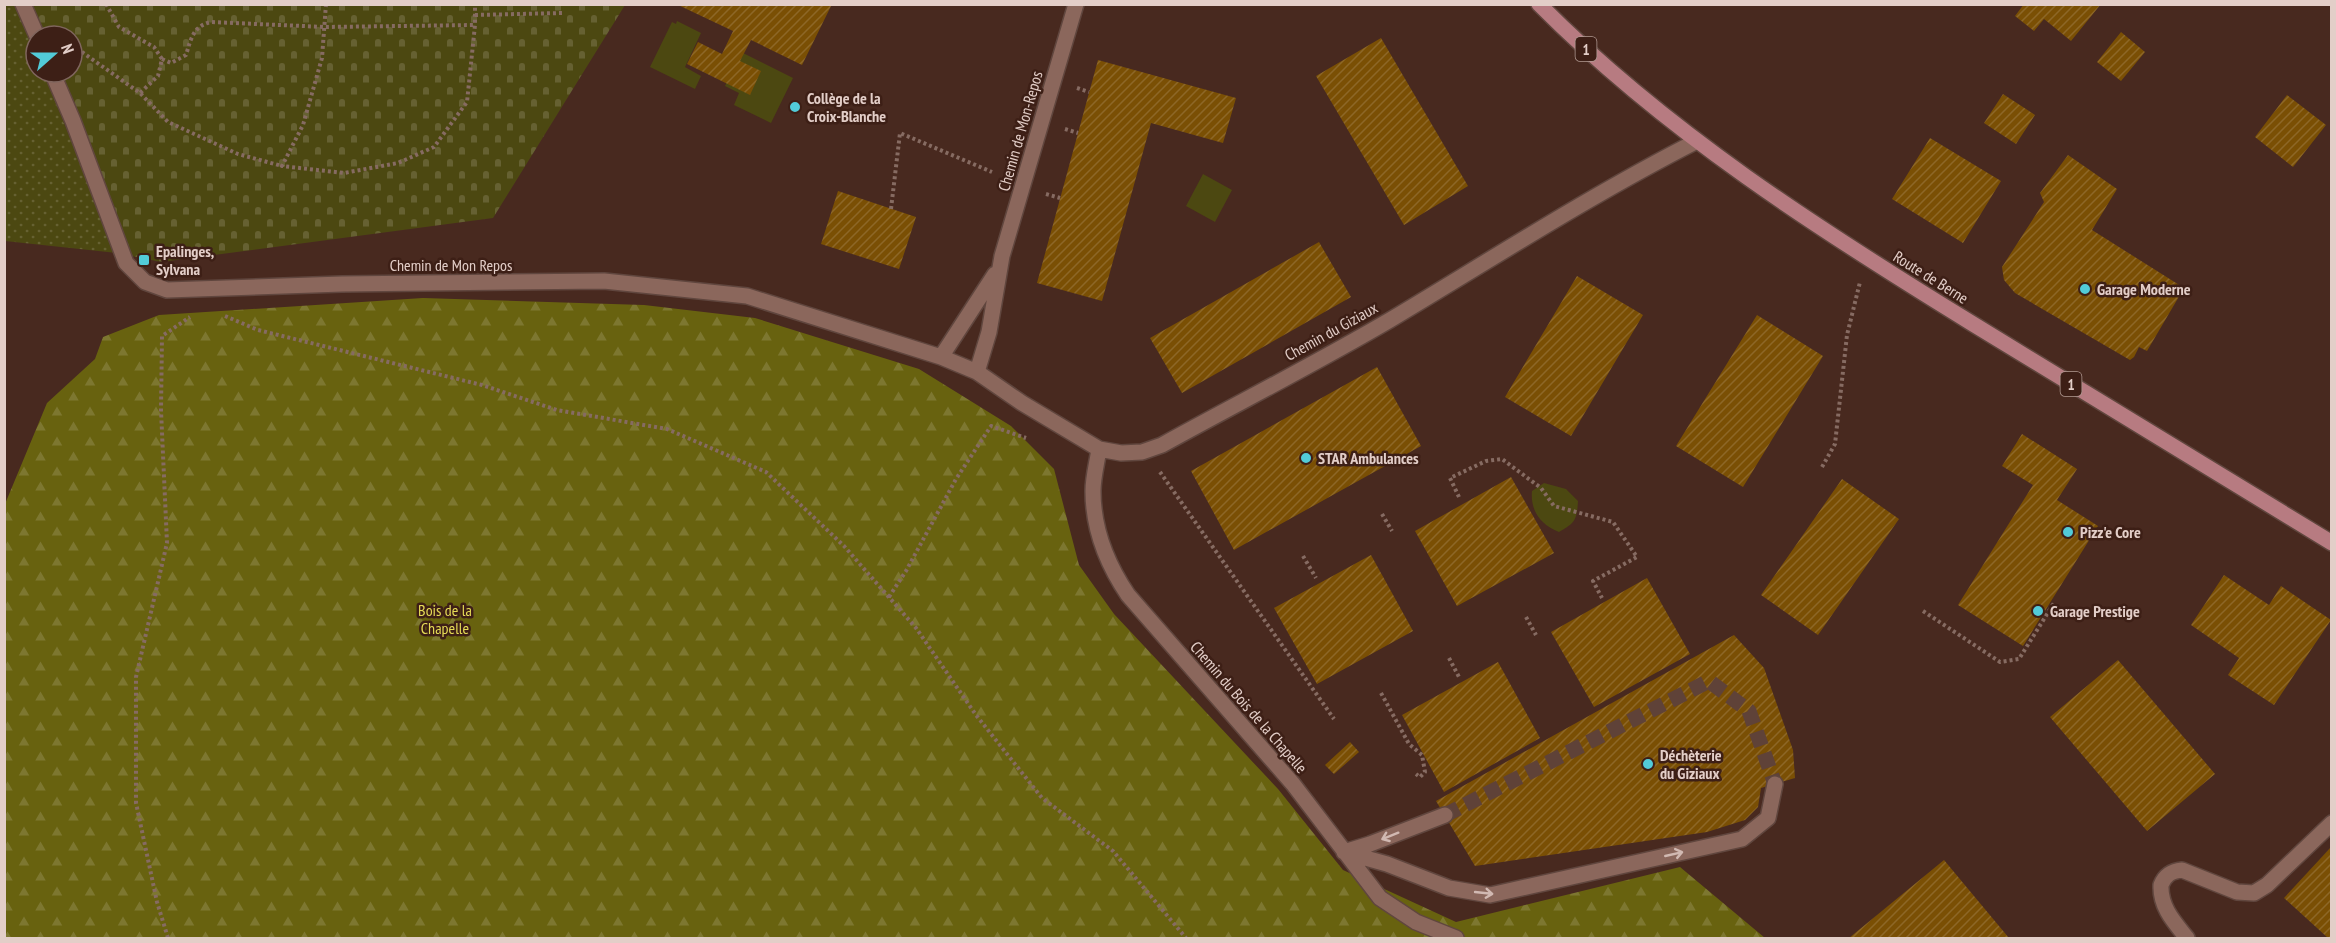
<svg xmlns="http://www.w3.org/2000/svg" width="2336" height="943" font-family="'PT Sans Narrow',sans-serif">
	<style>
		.grass { fill: url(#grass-dots) }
		.forest { fill: url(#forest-firs) }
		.cemetery { fill: url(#cemetery-stones) }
		.green { fill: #4c4811 }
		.building { fill: url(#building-hatch) }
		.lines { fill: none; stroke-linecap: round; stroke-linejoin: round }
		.minor-tunnel { stroke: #5f4238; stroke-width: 15; stroke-dasharray: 15 8; stroke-linecap: butt }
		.minor-casing { stroke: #60463e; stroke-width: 18 }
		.major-casing { stroke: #60463e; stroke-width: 18 }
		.path { stroke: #866b62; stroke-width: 4; stroke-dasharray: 3 3; stroke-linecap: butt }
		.minor { stroke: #8b675c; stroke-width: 15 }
		.major { stroke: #b77b81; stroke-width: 15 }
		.oneway { stroke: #d1b9b2 }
		.poi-dot { fill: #52cbd8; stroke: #3d1f16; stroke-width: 2 }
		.labels { text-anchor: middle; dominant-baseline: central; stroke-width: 5; stroke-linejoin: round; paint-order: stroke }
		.shield { fill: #3d1f16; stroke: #b19a93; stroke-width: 1.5 }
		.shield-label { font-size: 15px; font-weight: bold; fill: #e3cec8 }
		.poi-label { font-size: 16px; font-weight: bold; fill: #e3cec8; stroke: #3d1f16; text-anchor: start }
		.street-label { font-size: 16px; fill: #e3cec8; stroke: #3d1f16 }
		.park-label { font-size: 16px; fill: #e5db56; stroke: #3d1f16 }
	</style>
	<defs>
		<pattern id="grass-dots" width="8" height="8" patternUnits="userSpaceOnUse" patternTransform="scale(1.5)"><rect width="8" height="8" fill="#4c4811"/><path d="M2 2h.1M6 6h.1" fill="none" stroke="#666132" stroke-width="1.8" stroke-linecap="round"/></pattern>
		<pattern id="forest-firs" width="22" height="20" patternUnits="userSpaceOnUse" patternTransform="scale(1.5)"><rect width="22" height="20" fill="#68620f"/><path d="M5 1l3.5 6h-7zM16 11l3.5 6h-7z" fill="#7d7730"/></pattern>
		<pattern id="cemetery-stones" width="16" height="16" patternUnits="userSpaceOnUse" patternTransform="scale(1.5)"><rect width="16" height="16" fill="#4c4811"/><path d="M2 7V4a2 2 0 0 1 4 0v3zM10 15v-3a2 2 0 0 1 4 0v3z" fill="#666132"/></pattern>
		<pattern id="building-hatch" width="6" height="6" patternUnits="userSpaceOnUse" patternTransform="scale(1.5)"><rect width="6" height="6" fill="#7a4f04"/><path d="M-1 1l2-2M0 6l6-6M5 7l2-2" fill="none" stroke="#8d6727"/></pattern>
	</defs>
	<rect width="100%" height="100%" fill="#48291f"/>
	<path class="grass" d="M4,5h11l21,51v16h7l74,181 -112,-12z"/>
	<path class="forest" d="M423,298l221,7 111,13 164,51 92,57 43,43 25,96 35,49 164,175 65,81 113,52 224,-55 85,71h-1760v-434l42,-101 48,-44 8,-22 56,-22z"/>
	<path class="cemetery" d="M15,5h610l-132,213 -332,44 -44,-9 -74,-181h29v-36h-36v20z"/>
	<path class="green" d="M677,21l24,12 -16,34 16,9 -6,13 -45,-22 22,-45 4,2z
		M741,52l52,26 -22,45 -37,-18 5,-12 -14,-7z
		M1203,174l29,16 -17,32 -29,-16z
		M1544,483l22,6 12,12c-1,19 -3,22 -19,31 -18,-7 -29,-21 -27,-41z"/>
	<path class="building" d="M676,4h156l-30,61 -51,-25 -11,21 21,10 -11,24 -63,-31 11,-22 24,12 11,-23z
		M2024,4h77l-30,37 -27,-22 -10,12 -19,-15z
		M2121,32l24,20 -24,29 -24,-19z
		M1381,38l87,148 -64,39 -88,-149z
		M1098,60l138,38 -13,45 -72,-20 -49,178 -65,-18z
		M2003,94l32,21 -19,29 -32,-21z
		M2287,95l39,30 -33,42 -38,-30z
		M1930,138l71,43 -38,62 -71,-44z
		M2068,155l49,34 -25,41 92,58 -37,63 -8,-4 -5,10 -4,3 -115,-67 -11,-13 -2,-13 42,-65 -4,-9z
		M838,191l78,26 -17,52 -78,-25z
		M1319,242l32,55 -169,96 -32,-55z
		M1577,276l66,39 -72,121 -66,-39z
		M1757,315l66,41 -80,131 -67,-41z
		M1377,367l44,79 -187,104 -43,-79z
		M2022,434l55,35 -20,31 41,26 -75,120 -65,-41 75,-120 -31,-19z
		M1511,477l43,76 -97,53 -42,-75z
		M1842,479l57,40 -81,116 -57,-40z
		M1371,555l42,76 -96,53 -43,-76z
		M2224,575l45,30 12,-19 50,34 -57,85 -46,-30 11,-17 -48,-33z
		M1647,578l43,76 -96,53 -43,-75z
		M1734,635l30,33 29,82 2,28 -34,10 -3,19 -13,13 -38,12 -232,34 -39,-65z
		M2118,660l97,114 -68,57 -97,-114z
		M1498,662l42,76 -96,54 -42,-77z
		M1350,742l9,10 -25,22 -9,-9z
		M2332,846v92h-4l-44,-40z
		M1944,860l65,78h-160z"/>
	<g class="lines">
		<path class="minor-tunnel" d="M1445,815l264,-134 40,30 26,73"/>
		<g class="minor-casing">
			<path id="minor" d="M23,4l14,32
				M52,72l21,49 53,142 19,19 22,8 175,-6 262,-3 143,15 194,61 36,15 45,31 77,46 22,4 21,-1 20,-7c76,-42 153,-81 228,-125 102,-61 201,-125 307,-179
				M941,357l54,-83
				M977,372l12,-40 13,-76 74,-252
				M1099,449c-2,14 -6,28 -6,42 0,38 14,73 35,104l165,189 87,114 36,24 40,16
				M1445,815l-75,29 -26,8 43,12 62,24 41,7 252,-56 26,-21 7,-34
				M2187,938c-13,-16 -27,-31 -26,-53 4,-10 10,-14 21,-15l55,22 17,1 13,-8 65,-62"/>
		</g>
		<g class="major-casing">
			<path id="major" d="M1539,4c127,128 281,226 434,320 119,73 239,146 359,219"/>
		</g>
		<path class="path" d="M106,4l13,23 35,20 8,12 -4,17 -18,17
			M326,4l-4,54 -19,67 -21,41 62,7 54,-10 36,-16 33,-45 8,-77v-21
			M475,15l87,-2
			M72,45l68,48 28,29 70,32 44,12
			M162,59l9,4 15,-8c5,-16 7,-29 25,-33l114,5 150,-2
			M1077,88l12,4
			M1065,129l13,4
			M1046,194l14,4
			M891,209l9,-76 92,39
			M225,316l33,14 224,55 75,25 110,19 99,43 78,74 72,82 60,87 66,83 71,53 73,87
			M1822,467l13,-23 12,-109 13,-53
			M1160,472l174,247
			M1459,497l-9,-19 36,-17 16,-2 39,29 13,18 59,16 24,35 -44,24 9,17
			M1382,514l10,17
			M1303,556l13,22
			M889,597l17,-26 50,-92 35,-53 35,12
			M1923,611l77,51 19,-3 35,-56
			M1526,617l10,18
			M1449,658l10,19
			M1381,693l28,51 13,11 3,17 -5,5 -4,-3
			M168,938l-11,-36 -21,-99v-126l31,-134 -6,-133 1,-74 28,-19"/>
		<use href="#minor" class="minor"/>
		<use href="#major" class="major"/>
	</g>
	<defs><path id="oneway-shaft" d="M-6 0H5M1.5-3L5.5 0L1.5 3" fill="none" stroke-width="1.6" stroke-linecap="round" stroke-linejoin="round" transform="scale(1.5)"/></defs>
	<g class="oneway">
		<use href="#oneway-shaft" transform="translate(1390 836) rotate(158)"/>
		<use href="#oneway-shaft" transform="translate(1674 854) rotate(-13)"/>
		<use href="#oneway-shaft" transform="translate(1484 893) rotate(6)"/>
	</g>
	<g class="poi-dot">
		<circle cx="795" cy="107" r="6"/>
		<rect x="138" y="254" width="12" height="12" rx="3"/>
		<circle cx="2085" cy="289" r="6"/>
		<circle cx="1306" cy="458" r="6"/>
		<circle cx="2068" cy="532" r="6"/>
		<circle cx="2038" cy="611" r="6"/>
		<circle cx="1648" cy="764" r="6"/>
	</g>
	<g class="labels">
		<g class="shield">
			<rect x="1575.5" y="37" width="21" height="24" rx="4.5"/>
			<rect x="2060.5" y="372" width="21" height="24" rx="4.5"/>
		</g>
		<g class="shield-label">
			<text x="1586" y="49">1</text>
			<text x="2071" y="384">1</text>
		</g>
		<g class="poi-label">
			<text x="807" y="98">Collège de la<tspan x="807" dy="18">Croix-Blanche</tspan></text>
			<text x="156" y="251">Epalinges,<tspan x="156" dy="18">Sylvana</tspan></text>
			<text x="2097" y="289">Garage Moderne</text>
			<text x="1318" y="458">STAR Ambulances</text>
			<text x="2080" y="532">Pizz'e Core</text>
			<text x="2050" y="611">Garage Prestige</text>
			<text x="1660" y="755">Déchèterie<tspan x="1660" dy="18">du Giziaux</tspan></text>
		</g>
		<g class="street-label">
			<text transform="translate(1020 131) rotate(-74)">Chemin de Mon-Repos</text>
			<text x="451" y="265">Chemin de Mon Repos</text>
			<text transform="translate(1931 277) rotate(32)">Route de Berne</text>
			<text transform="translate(1331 331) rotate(-29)">Chemin du Giziaux</text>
			<text transform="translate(1249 707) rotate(49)">Chemin du Bois de la Chapelle</text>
		</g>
		<g class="park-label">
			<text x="445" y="610">Bois de la<tspan x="445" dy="18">Chapelle</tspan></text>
		</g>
	</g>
	<rect width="2336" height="943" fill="none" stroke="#e3cec8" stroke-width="12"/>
	<g transform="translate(54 54) rotate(69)"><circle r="28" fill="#3d1f16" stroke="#7f655d" stroke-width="1.5"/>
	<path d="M0-4.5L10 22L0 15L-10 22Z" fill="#52cbd8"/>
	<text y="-9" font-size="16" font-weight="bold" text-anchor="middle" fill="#e3cec8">N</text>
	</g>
</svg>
